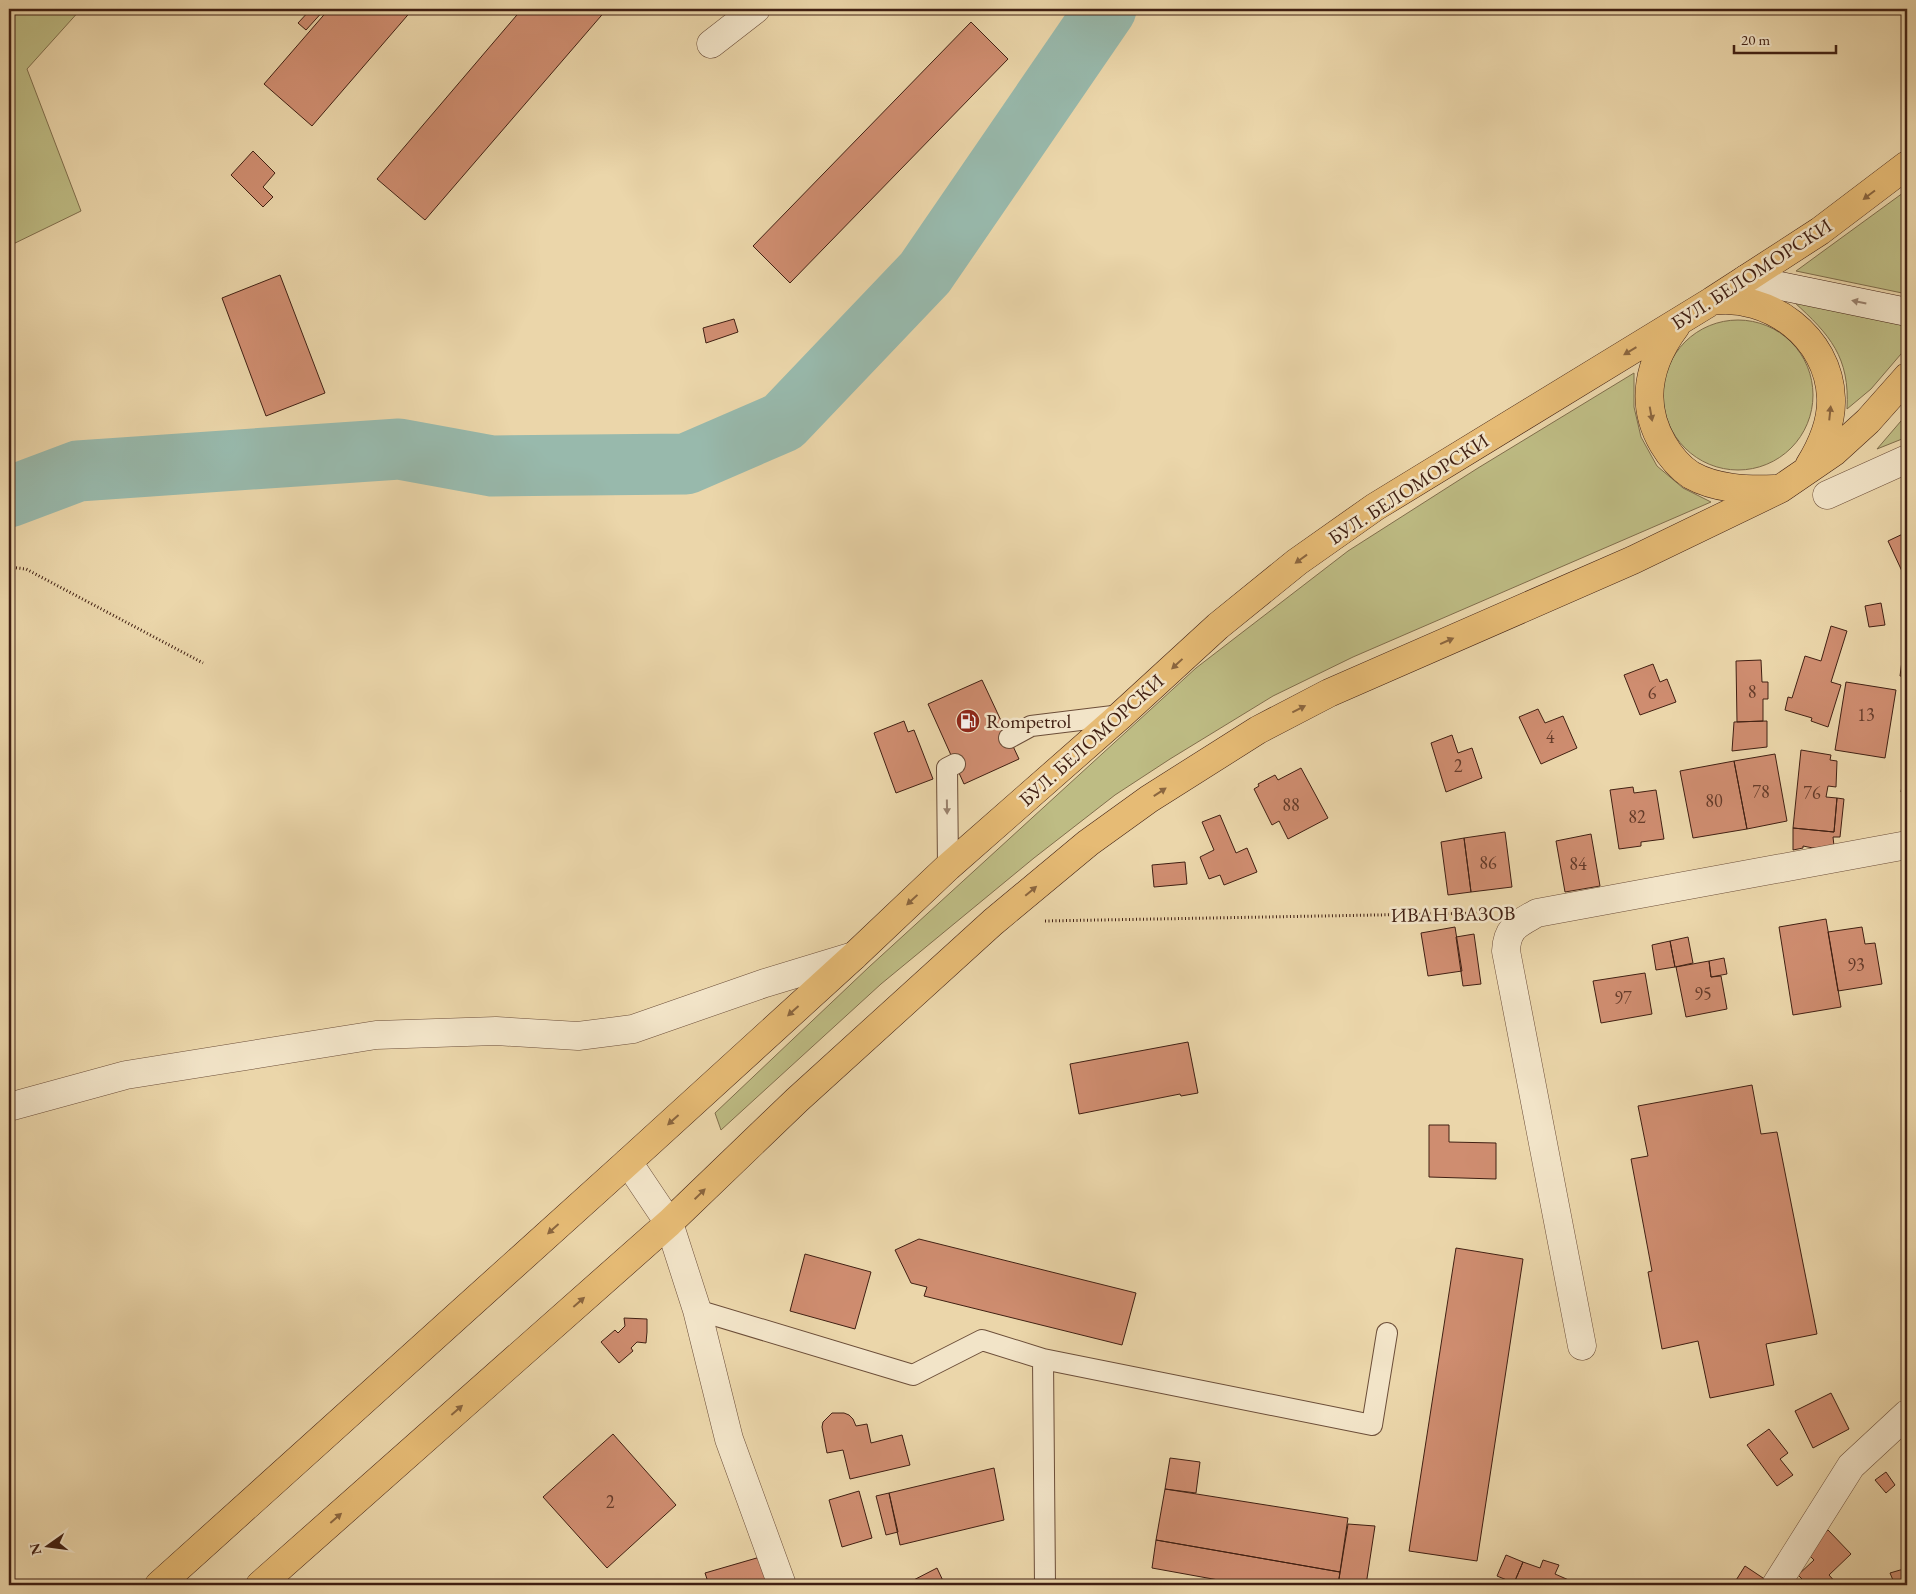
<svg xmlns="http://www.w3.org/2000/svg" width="1916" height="1594" font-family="'EB Garamond',serif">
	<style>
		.green { fill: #bebc84; stroke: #806e4c }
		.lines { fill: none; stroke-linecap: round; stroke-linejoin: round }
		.river { stroke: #98b9ac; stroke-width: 61 }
		.building { fill: #cf8d70; stroke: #412013 }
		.service-casing { stroke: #6c4e39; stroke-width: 22 }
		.minor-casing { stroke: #6c4e39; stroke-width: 29 }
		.secondary-casing { stroke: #412013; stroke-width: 29 }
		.primary-casing { stroke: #412013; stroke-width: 29 }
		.path { stroke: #412013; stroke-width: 3; stroke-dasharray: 1 2.5; stroke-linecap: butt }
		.service { stroke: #f2e4c8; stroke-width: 20 }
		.minor { stroke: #f2e4c8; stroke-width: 28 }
		.secondary { stroke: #f2e4c8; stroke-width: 28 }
		.primary { stroke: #e6bb75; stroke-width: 28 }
		.oneway { fill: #8b663f }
		.oneway2 { fill: #9a826e }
		.labels { text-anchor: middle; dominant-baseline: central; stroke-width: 5; stroke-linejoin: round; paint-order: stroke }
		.number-label { font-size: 18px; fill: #643b2a }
		.street-label { font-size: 20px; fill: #412013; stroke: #f2e4c8 }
		.poi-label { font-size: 20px; fill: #412013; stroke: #f2e4c8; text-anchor: start }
	</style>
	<rect width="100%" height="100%" fill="#ebd6aa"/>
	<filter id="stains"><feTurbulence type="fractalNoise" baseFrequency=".004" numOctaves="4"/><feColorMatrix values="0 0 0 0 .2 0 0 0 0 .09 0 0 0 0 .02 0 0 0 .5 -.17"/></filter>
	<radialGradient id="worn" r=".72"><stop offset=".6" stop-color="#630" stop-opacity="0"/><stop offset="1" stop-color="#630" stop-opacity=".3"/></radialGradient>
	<path class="green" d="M9,9h72l-54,60 54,142 -72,35z
		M1907,190v104l-111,-23z
		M1794,302l113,21v24l-36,42 -24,20c3,-52 -17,-74 -53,-107z
		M1663 395a75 75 0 1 1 150 0a75 75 0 1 1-150 0Z
		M1634,373v34l7,30 16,29 26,22 28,14 -358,155 -80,39 -103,63 -55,36 -81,63 -153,126 -160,146 -6,-17 154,-146 327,-299 152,-117 130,-83z
		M1907,414v23l-30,12z"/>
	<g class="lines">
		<path class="river" d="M9,497l69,-26 321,-22 93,17 194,-2 97,-42 142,-149 181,-264"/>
	</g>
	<path class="building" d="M311,9h14l-19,21 -8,-7z
		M329,9h84l-101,117 -48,-42z
		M522,9h85l-182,211 -48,-41z
		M971,22l37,37 -218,224 -37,-37z
		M253,151l22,22 -12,14 10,10 -10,10 -32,-32z
		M280,275l45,118 -59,23 -44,-118z
		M734,319l4,13 -32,11 -3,-15z
		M1907,532v50l-19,-41z
		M1906,600h1v39l-2,-1z
		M1881,603l4,22 -16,2 -4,-21z
		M1831,626l16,5 -16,51 10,3 -13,42 -17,-6 1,-3 -27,-8 3,-13 4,1 13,-42 16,5z
		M1905,638l2,1v38l-7,-1z
		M1761,660l1,22h6v17h-5v22l-26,1 -1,-61z
		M1653,664l7,18 7,-3 9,23 -36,13 -16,-40z
		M982,680l37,79 -55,25 -36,-80z
		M1846,682l50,8 -11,68 -50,-8z
		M1538,709l7,14 18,-7 14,32 -36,16 -22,-47z
		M904,721l4,11 6,-2 19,49 -37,14 -22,-60z
		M1767,721v26l-35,4 2,-29z
		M1452,735l6,18 14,-5 10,30 -36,14 -15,-49z
		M1801,750l30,5 -1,5 7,1 -1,26 -8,-1 -2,11 11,1 -3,34 -41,-4z
		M1775,754l12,67 -40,8 -13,-68z
		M1907,756v37l-6,-1z
		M1734,761l13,68 -54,9 -13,-67z
		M1301,768l27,50 -40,21 -9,-18 -7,4 -18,-36 5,-3 -1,-2 17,-9 3,5z
		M1633,787l1,6 22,-3 8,49 -23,3v4l-22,3 -9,-59z
		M1837,798l7,1 -4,38h-7l1,9 -21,2 -10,-2v2l-10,2v-22l41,4z
		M1220,815l16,38 11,-5 10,24 -33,13 -4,-10 -11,4 -9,-22 14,-7 -12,-28z
		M1505,832l7,55 -41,5 -7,-54z
		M1591,834l9,52 -35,6 -9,-51z
		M1464,838l7,54 -23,3 -7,-53z
		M1185,862l2,22 -33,3 -2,-22z
		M1826,919l15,88 -48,8 -14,-88z
		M1455,927l7,44 -34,5 -7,-43z
		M1862,927l3,17 10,-1 7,41 -44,7 -10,-59z
		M1474,934l7,50 -18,2 -7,-49z
		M1688,937l5,26 -18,4 -5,-26z
		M1670,941l5,26 -19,3 -4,-25z
		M1724,958l3,16 -16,3 -2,-16z
		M1709,961l2,16 10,-1 6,33 -41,8 -10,-50z
		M1645,973l7,41 -51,9 -8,-42z
		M1188,1042l10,51 -17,3 -1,-2 -101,20 -9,-50z
		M1752,1085l9,49 16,-2 40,202 -51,10 8,41 -64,13 -12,-57 -36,8 -14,-77 4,-1 -21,-112 17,-3 -10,-50z
		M1429,1125h20v17l47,1v36l-67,-2z
		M919,1239l217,54 -14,52 -198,-49 3,-9 -16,-4 -16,-33z
		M1456,1248l67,11 -46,302 -68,-10z
		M805,1254l66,18 -16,57 -65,-18z
		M624,1318l23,1v13l-1,11 -9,-1 -6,6 2,3 -14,12 -18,-21 14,-12 3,3 7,-7z
		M1831,1393l18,36 -36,19 -18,-37z
		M832,1413h12l5,2 4,4 3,7 11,-2 4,19 31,-8 8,30 -60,14 -7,-29 -16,3 -5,-26 1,-5z
		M1769,1429l19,24 -8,6 13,16 -16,11 -30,-41z
		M613,1434l63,71 -69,63 -64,-71z
		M1170,1458l30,4 -4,31 -31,-4z
		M994,1468l10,52 -104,25 -11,-52z
		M1907,1471v11l-5,-7z
		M1886,1472l9,13 -9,8 -11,-13z
		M1165,1489l183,29 -8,54 -184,-32z
		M859,1491l13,47 -30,9 -13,-47z
		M889,1493l9,39 -12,3 -10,-39z
		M1348,1524l27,2 -9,59h-28z
		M1828,1530l23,24 -22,21 8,9 -2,1h-27l-10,-10 16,-15 -8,-8z
		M1156,1540l184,32 -2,13h-92l-94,-17z
		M767,1555l9,30h-67l-4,-12z
		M1506,1555l17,7 -9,21 -17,-7z
		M1543,1560l16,5 -4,9 16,7 -2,4h-50l-5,-2 9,-21 17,6z
		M1745,1566l21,14 -3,5h-30z
		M937,1568l8,17h-41z
		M1907,1568v17h-12l-5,-12z"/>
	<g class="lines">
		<g class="service-casing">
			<path id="service" d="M1009,738l22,-12 90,-11
				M948,867l-1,-99 8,-4
				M697,1310l216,65 69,-35 61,19 329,66 15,-92
				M1043,1359l2,226"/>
		</g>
		<g class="minor-casing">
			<path id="minor" d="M711,44l45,-35
				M1827,495l80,-36
				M9,1107l117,-32 250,-40 120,-4 82,5 55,-7 132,-46 89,-27
				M628,1162l41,61 28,87 32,129 53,146
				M1582,1346l-76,-395c1,-24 12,-27 31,-38l370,-68
				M1776,1585l75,-119 56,-52"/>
		</g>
		<g class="secondary-casing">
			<path id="secondary" d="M1746,279l161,33"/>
		</g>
		<g class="primary-casing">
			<path id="primary" d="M1712,301c57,-8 117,36 119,97 1,25 -9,47 -22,68
				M1676,326c-27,36 -37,77 -13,118 7,12 16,23 28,31 25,14 55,15 83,14
				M159,1585l469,-423 226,-206 94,-89 173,-152 97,-89 79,-64 78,-55 337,-206 108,-70 87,-66
				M260,1585l409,-362 128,-123 196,-178 95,-79 61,-44 109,-69 71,-37 304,-133 147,-71 54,-37 34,-31 39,-44"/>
		</g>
		<path class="path" d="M9,567l17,2 177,94
			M1045,921l441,-8"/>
		<use href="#service" class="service"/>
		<use href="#minor" class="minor"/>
		<use href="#secondary" class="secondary"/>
		<use href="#primary" class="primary"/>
	</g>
	<defs><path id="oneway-solid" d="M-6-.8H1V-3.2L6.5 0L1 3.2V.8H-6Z" transform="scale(1.25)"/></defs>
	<g class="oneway">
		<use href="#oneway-solid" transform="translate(1869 195) rotate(143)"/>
		<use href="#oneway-solid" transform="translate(1630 351) rotate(149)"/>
		<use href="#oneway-solid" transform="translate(1830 413) rotate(-84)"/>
		<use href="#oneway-solid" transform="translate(1651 414) rotate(80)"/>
		<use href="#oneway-solid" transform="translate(1301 559) rotate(144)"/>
		<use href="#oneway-solid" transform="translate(1447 641) rotate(-24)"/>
		<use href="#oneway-solid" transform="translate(1177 664) rotate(137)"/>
		<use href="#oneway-solid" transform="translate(1299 709) rotate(-27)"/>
		<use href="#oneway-solid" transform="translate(1160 792) rotate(-33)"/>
		<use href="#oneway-solid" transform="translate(1031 891) rotate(-40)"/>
		<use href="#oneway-solid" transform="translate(912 900) rotate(137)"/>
		<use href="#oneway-solid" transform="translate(793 1011) rotate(138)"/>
		<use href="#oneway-solid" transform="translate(673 1120) rotate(138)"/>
		<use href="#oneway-solid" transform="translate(700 1194) rotate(-44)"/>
		<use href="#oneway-solid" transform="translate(553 1229) rotate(138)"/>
		<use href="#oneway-solid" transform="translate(579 1302) rotate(-41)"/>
		<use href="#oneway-solid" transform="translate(457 1410) rotate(-41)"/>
		<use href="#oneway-solid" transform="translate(336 1518) rotate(-41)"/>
	</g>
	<g class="oneway2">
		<use href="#oneway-solid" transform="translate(1859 302) rotate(-168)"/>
		<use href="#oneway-solid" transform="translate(947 807) rotate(89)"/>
	</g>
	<defs>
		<g id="fuel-disc" transform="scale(1.25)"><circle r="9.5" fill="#8f2418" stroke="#f2e4c8"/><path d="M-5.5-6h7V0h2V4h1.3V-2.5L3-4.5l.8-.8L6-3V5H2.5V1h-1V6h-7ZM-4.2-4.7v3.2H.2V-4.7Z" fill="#fff"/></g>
	</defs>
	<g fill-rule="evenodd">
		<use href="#fuel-disc" x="968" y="721"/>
	</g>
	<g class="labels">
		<g class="number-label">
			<text x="1752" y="691">8</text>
			<text x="1652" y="692">6</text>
			<text x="1866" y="714">13</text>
			<text x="1550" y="736">4</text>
			<text x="1458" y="765">2</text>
			<text x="1761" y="791">78</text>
			<text x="1812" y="792">76</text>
			<text x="1714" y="800">80</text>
			<text x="1291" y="804">88</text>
			<text x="1637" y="816">82</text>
			<text x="1488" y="862">86</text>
			<text x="1578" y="863">84</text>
			<text x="1856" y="964">93</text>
			<text x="1703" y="993">95</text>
			<text x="1623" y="997">97</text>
			<text x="610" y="1501">2</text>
		</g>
		<g class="street-label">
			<text transform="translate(1751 274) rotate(-33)">БУЛ. БЕЛОМОРСКИ</text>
			<text transform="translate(1408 489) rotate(-33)">БУЛ. БЕЛОМОРСКИ</text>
			<text transform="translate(1091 740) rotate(-42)">БУЛ. БЕЛОМОРСКИ</text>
			<text transform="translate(1453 914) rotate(-1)">ИВАН ВАЗОВ</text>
		</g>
		<g class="poi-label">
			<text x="986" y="721">Rompetrol</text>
		</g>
	</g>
	<rect width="1916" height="1594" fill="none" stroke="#ebd6aa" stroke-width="30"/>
	<rect x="10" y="10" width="1896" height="1574" fill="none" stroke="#412013" stroke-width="2.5"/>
	<rect x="15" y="15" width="1886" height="1564" fill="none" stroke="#412013"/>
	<g transform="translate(48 1546) rotate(256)" stroke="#f2e4c8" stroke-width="4" paint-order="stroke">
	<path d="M0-4L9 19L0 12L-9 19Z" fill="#412013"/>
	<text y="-8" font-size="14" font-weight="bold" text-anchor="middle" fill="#412013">N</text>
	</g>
	<path d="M1734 45v8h102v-8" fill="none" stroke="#412013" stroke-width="2.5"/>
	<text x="1741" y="45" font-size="15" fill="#412013" stroke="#f2e4c8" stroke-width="4" paint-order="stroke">20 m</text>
	<rect width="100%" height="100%" filter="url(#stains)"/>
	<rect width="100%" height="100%" fill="url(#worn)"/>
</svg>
